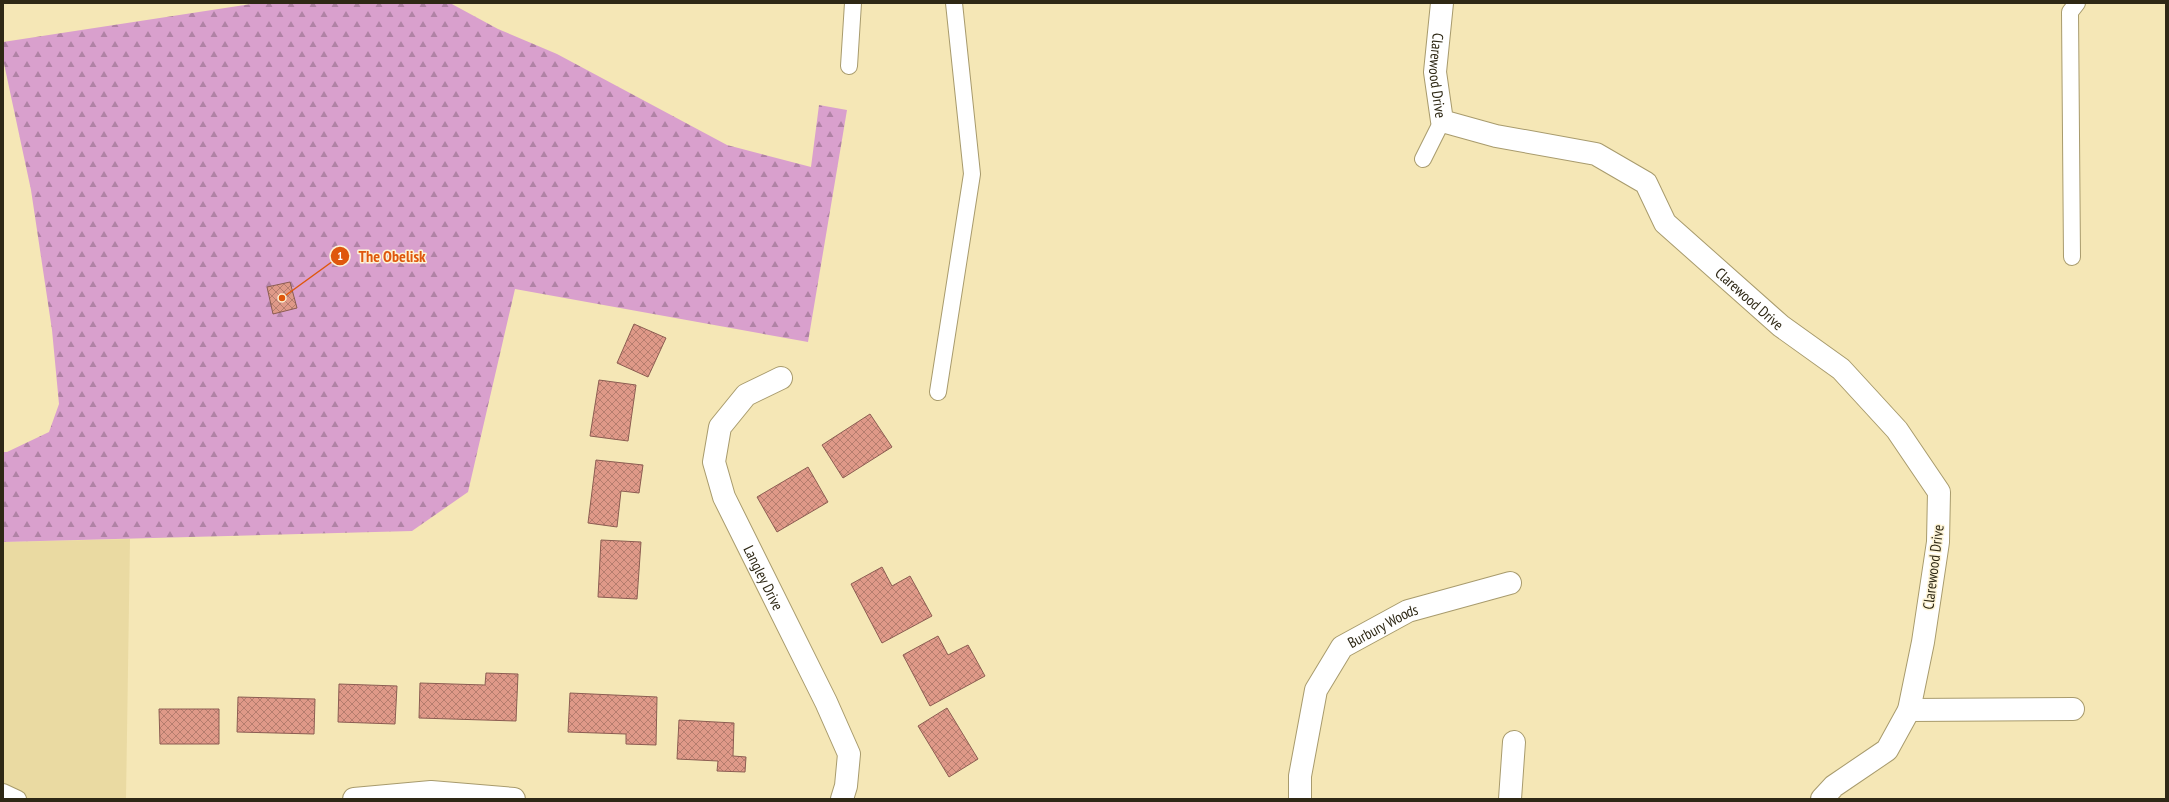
<svg xmlns="http://www.w3.org/2000/svg" width="2169" height="802" font-family="'PT Sans Narrow',sans-serif">
	<style>
		.built { fill: #eadaa2 }
		.forest { fill: url(#forest-firs) }
		.building { fill: url(#building-cross-hatch); stroke: #8c5d52 }
		.lines { fill: none; stroke-linecap: round; stroke-linejoin: round }
		.service-casing { stroke: #a89b6d; stroke-width: 18 }
		.minor-casing { stroke: #a89b6d; stroke-width: 24 }
		.service { stroke: #fff; stroke-width: 16 }
		.minor { stroke: #fff; stroke-width: 22 }
		.labels { text-anchor: middle; dominant-baseline: central; stroke-width: 3; stroke-linejoin: round; paint-order: stroke }
		.street-label { font-size: 15px; fill: #2e2815; stroke: #fdf4d7 }
		.leader { fill: none; stroke: #df570c; stroke-width: 1.5 }
		.callout-dot { fill: #df570c; stroke: #fdf4d7; stroke-width: 1.5 }
		.mark-label { font-size: 12px; text-anchor: middle; font-weight: bold; fill: #fff }
		.callout-label { font-size: 16px; text-anchor: middle; font-weight: bold; fill: #df570c; stroke: #fdf4d7; stroke-width: 3; stroke-linejoin: round; paint-order: stroke }
	</style>
	<defs>
		<pattern id="forest-firs" width="22" height="20" patternUnits="userSpaceOnUse"><rect width="22" height="20" fill="#d9a0cd"/><path d="M5 1l3.5 6h-7zM16 11l3.5 6h-7z" fill="#b082a5"/></pattern>
		<pattern id="building-cross-hatch" width="8" height="8" patternUnits="userSpaceOnUse"><rect width="8" height="8" fill="#df9988"/><path d="M0 0l8 8M0 8l8-8" fill="none" stroke="#b57d6e"/></pattern>
	</defs>
	<rect width="100%" height="100%" fill="#f5e7b6"/>
	<path class="built" d="M130,539l-4,260h-123v-257z"/>
	<path class="forest" d="M258,3h192l48,26 59,25 170,91 84,22 8,-62 28,5 -39,232 -293,-53 -47,203 -56,39 -409,11v-90h4l42,-20 10,-28 -7,-74 -21,-140 -28,-131v-17z"/>
	<path class="building" d="M290,282l7,26 -24,6 -6,-27z
		M634,324l32,14 -18,39 -31,-14z
		M599,380l37,5 -8,56 -38,-5z
		M870,414l22,33 -49,31 -21,-33z
		M596,460l47,5 -4,28 -18,-2 -4,36 -29,-4z
		M808,467l20,35 -51,30 -20,-35z
		M601,540l40,2 -4,57 -39,-2z
		M882,567l10,19 18,-10 22,40 -50,27 -31,-59z
		M938,636l10,19 20,-10 17,31 -55,30 -27,-51z
		M486,673l32,1 -2,47 -97,-3 1,-35 65,2z
		M339,684l58,2 -2,38 -57,-2z
		M570,693l87,4 -1,48 -30,-1v-10l-58,-2z
		M238,697l77,2 -1,35 -77,-2z
		M947,708l31,51 -29,18 -31,-51z
		M159,709h60v35h-59z
		M679,720l55,3 -1,33 13,1 -1,15 -28,-1 1,-10 -41,-2z"/>
	<g class="lines">
		<g class="service-casing">
			<path id="service" d="M849,66l4,-63
				M1423,159l19,-38
				M2072,257l-2,-245 7,-9
				M938,392l34,-218 -18,-171
				M3,792l15,7"/>
		</g>
		<g class="minor-casing">
			<g id="minor">
				<path id="s1" d="M1442,3l-7,69 7,49 54,15 100,18 50,29 19,40 116,103 60,43 56,61 42,62 -1,50 -15,100 -14,68 -22,40 -53,36 -12,13"/>
				<path id="s2" d="M781,378l-35,17 -26,32 -6,35 10,35 102,205 23,52 -3,32 -4,13"/>
				<path d="M1909,710l164,-1"/>
				<path d="M354,799l77,-7 83,7"/>
				<path id="s3" d="M1300,799v-23l16,-86 26,-43 66,-36 102,-28"/>
				<path d="M1510,799l4,-57"/>
			</g>
		</g>
		<use href="#service" class="service"/>
		<use href="#minor" class="minor"/>
	</g>
	<g class="labels">
		<g class="street-label">
			<text stroke="none"><textPath href="#s1" startOffset="73">Clarewood Drive</textPath></text>
			<text stroke="none"><textPath href="#s1" startOffset="492">Clarewood Drive</textPath></text>
			<text transform="translate(1933 567) rotate(-83)">Clarewood Drive</text>
			<text stroke="none"><textPath href="#s2" startOffset="242">Langley Drive</textPath></text>
			<text stroke="none"><textPath href="#s3" startOffset="207">Burbury Woods</textPath></text>
		</g>
	</g>
	<path class="leader" d="M282 298L340 256"/>
	<g class="callout-dot">
		<circle cx="282" cy="298" r="4"/>
		<circle cx="340" cy="256" r="10"/>
	</g>
	<g class="mark-label">
		<text x="340" y="260">1</text>
	</g>
	<g class="callout-label">
		<text x="392" y="262">The Obelisk</text>
	</g>
	<rect width="2169" height="802" fill="none" stroke="#2e2815" stroke-width="8"/>
</svg>
